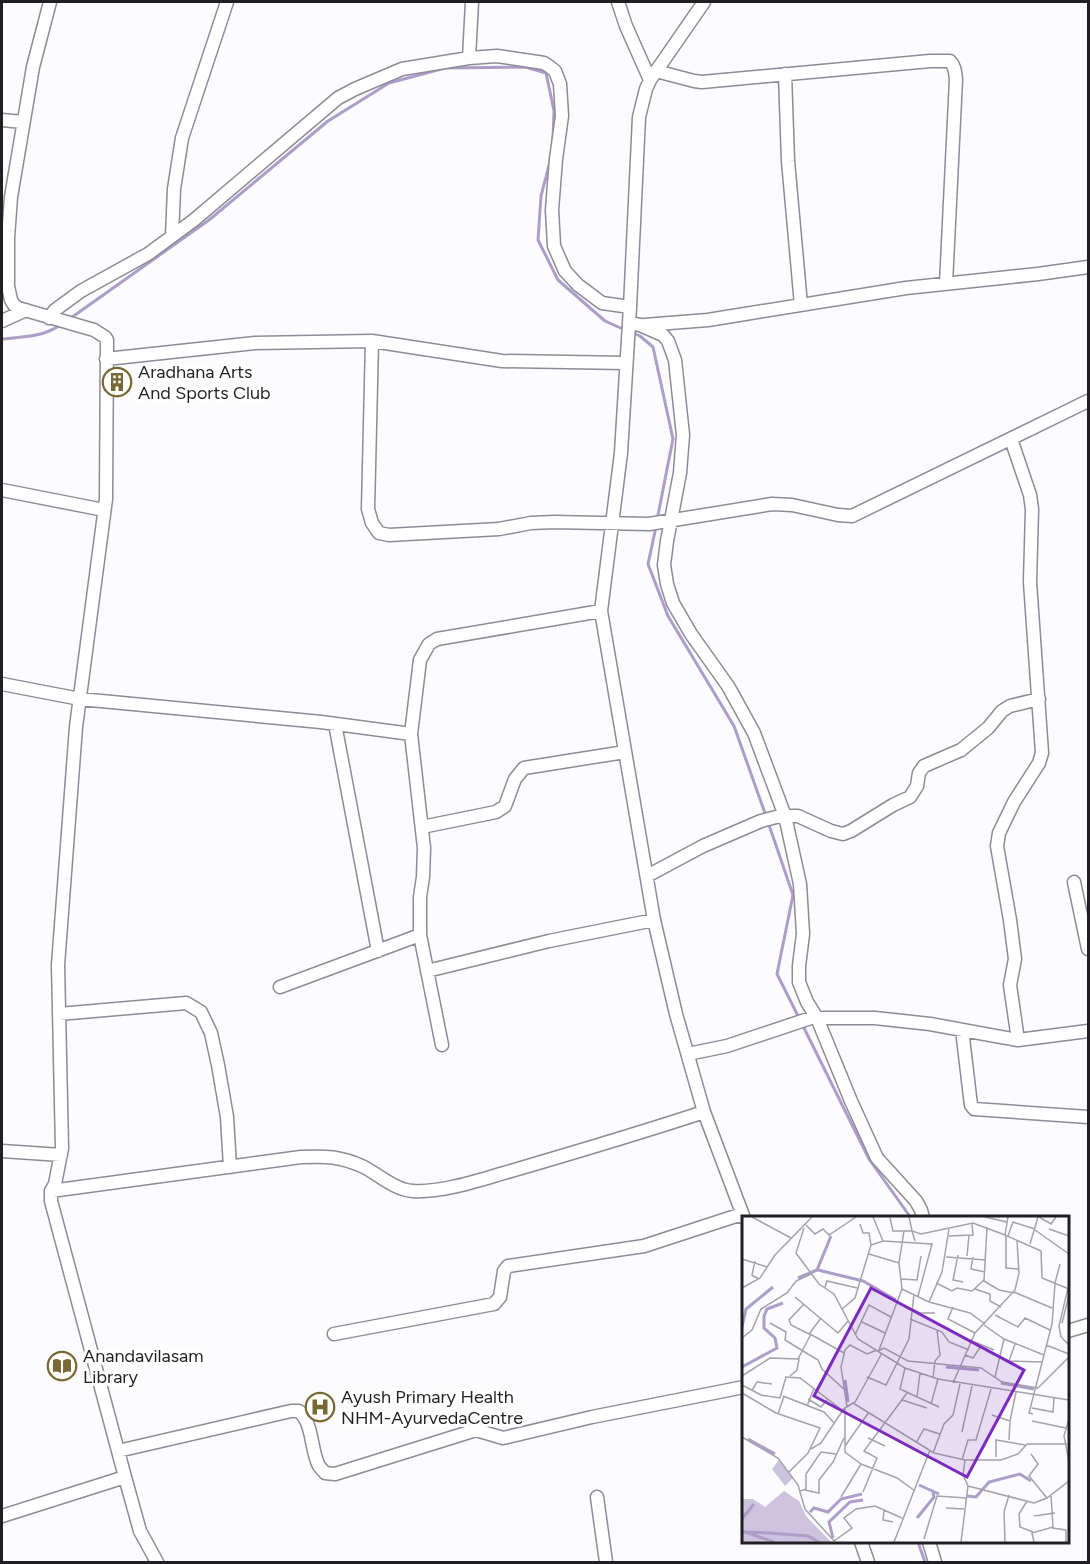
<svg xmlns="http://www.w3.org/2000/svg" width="1090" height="1564" font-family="Figtree,sans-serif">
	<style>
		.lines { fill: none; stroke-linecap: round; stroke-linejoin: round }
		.stream { stroke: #ae9dc8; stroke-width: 3 }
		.minor-casing { stroke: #8f8a97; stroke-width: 15 }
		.minor { stroke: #fff; stroke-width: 12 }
		.labels { text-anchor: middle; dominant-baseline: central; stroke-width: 6; stroke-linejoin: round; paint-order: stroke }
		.poi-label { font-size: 18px; fill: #211f24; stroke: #fff; text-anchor: start }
		.inset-river { fill: none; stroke: #ae9dc8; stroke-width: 3 }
		.inset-road { fill: none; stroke: #a4a3a7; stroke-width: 1.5 }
		.view { fill: #7b2cbf; fill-opacity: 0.15; stroke: #7b2cbf; stroke-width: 3 }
		.inset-edge { fill: none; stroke: #211f24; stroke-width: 3 }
	</style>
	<rect width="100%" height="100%" fill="#fcfbfe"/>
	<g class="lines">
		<path class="stream" d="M551,158l-10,38 -3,44 20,40 47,41 20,9
			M68,320l141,-100 119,-99 61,-38 56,-15 80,-1 21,6 8,38 -1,28
			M631,332l9,4 13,11 20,92 -16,81
			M2,339c19,-2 42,-2 58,-14
			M656,527l-8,37 20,52 66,110 32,90
			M768,822l25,73 -16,79 22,44
			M802,1024l67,135 42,59
			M918,1542l7,20"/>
		<g class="minor-casing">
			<path id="minor" d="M50,2l-17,65 -22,130 -3,41v48l3,14 3,5 4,3 76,22 11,7 2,3 -1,159 -30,228 -18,238 4,183 -7,36 -4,7v10l74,276
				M618,2l8,24 24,54
				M704,2l-54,78 -4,9 -7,28 -9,190 -9,146 -20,158 53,309 22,94 28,98 40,106
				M469,58l3,-56
				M656,71l38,10 8,1 228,-21h20c5,5 5,11 6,18l-10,205
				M785,74l3,87 13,144
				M2,120l21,2
				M172,236l2,-47 8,-51 45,-136
				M49,318l6,-8 26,-19 67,-37 46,-34 144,-122 17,-9 47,-20 67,-11 28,-2 47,7 6,4 5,4 5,13 2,32 -6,43 -4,51 2,36 11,25 13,14 24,18 28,4
				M2,321l24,-11
				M629,323l11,2 23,10 5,6 7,19 8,75 -3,38 -13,68 -3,24 3,19 6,19 18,31 37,52 26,47 31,83 15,68 3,50 -4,32v16l8,20 10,16 34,83 26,57 39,43 5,9 2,8
				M644,325l64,-5 198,-32 132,-14 50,-7
				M372,341l-4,168 4,14 7,10 10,2 110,-6 32,-6 23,-1 95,2 123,-20 20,1 46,10 14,1 236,-115
				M106,359l149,-16 117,-2 130,20 124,2
				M1011,439l19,56 2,14 -2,73 12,171 -3,10 -25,39 -15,31 -2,13 13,74 5,39 -5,26 8,55
				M2,490l102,20
				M2,684l78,15 241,23 90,12
				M335,724l43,227
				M422,827l74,-15 9,-6 10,-27 9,-11 101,-16
				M647,876l56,-30 58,-25 19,-5h18l33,15 12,3 8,-3 42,-26 17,-8 7,-11 2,-13 5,-7 37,-16 27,-22 14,-17 8,-5 29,-7
				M1074,882l14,67
				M427,971l122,-30 105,-21
				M280,987l140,-52
				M59,1014l127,-11 15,9 10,21 7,32 9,52 3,50
				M962,1030l9,75 3,4 114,8
				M442,1045l-22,-110v-38l3,-20 1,-29 -13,-114 9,-74 9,-16 8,-5 164,-28
				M688,1054l39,-8 84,-28h64l55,6 88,16 70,-9
				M2,1151l59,4
				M51,1191l250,-34c25,-1 39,-1 63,10 15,8 31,23 49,24 30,2 69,-12 98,-20 65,-19 129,-38 193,-59
				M1068,1331l20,-6
				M334,1334l160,-30 6,-7 4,-26 4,-5 136,-20 98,-32
				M118,1451l173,-40h8c15,14 11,38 20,55 0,1 6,6 6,7l10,1 141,-44 27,8 89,-21 152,-30
				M597,1497l9,65
				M2,1516l123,-39 15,54 17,31
				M861,1542l7,20
				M929,1542l6,20"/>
		</g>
		<use href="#minor" class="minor"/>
	</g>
	<defs>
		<g id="building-ring" transform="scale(1.5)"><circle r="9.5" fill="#fff" stroke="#776835" stroke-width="1.5"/><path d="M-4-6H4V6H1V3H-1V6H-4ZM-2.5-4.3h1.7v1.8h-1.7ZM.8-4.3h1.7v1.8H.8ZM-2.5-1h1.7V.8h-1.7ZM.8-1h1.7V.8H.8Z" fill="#776835"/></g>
		<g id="library-ring" transform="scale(1.5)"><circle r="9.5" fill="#fff" stroke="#776835" stroke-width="1.5"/><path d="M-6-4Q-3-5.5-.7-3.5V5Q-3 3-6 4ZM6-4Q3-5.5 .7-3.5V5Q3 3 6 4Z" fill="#776835"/></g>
		<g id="hospital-ring" transform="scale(1.5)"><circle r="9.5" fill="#fff" stroke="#776835" stroke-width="1.5"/><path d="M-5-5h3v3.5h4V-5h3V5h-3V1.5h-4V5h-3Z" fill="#776835"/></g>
	</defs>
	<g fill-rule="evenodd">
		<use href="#building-ring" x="117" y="382"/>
		<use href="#library-ring" x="62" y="1366"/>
		<use href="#hospital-ring" x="320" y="1407"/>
	</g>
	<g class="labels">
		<g class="poi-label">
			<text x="138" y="372">Aradhana Arts<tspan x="138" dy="21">And Sports Club</tspan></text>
			<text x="83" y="1356">Anandavilasam<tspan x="83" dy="21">Library</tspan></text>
			<text x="341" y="1397">Ayush Primary Health<tspan x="341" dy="21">NHM-AyurvedaCentre</tspan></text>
		</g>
	</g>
	<g transform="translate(742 1216)">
		<rect width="327" height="327" fill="#fcfbfe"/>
		<path d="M37,244l14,18 -8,8 -13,-17zM42,275l15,10 7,15 25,26h-89v-43h11l12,8z" fill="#cdc3de"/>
		<path class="inset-river" d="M76,54l45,11 33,19M56,62l19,-8 14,-34M0,111l4,-18 27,-22M0,151l35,-19 -2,-10 -11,-10v-12l3,-7 16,-6M204,151l33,3M103,164l3,22M259,167l33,6M6,223l27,15M177,269l20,9M225,280l9,1 13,-15 31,-8 11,7M68,296l4,-4 14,4 13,-13 21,-5M175,302l17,-21 -1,-5M0,303l12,-15M0,315l32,11M4,316l23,1M27,317l39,3 11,6M91,322l-4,-16 21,-20 13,-2"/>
		<path class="inset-road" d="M10,1l39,21M167,1l3,14 9,3 52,-11 32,12M243,1l22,5M266,1l-3,18 36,16 1,27 27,11M297,1l12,7 5,-7M148,2l3,13h11M118,8l3,9h6l2,12M64,9l9,9 8,-5 6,6 27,-18M245,11l-3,54 15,9 15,3M62,12l-8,25 23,31 15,10 24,45 47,29 33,11 131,21M207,13l-7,43 -13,30 41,11 15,11M307,13l20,7M293,14l34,24M264,19v33l12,1M207,20l24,-1 -1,-11M266,20l5,-14 22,7M141,25l49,3 -14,52M173,25l-3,-10h-8l-5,32 3,26 27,13M288,28l8,-27M127,38l30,9M216,39l-5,25 10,2M225,40l2,-21M204,41l40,3M231,41l-2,12 14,3M0,43l25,8M13,45l-3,14 7,4M159,63l16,1 4,-24M194,67l16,8 5,-3 15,3 12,-11M313,67l5,-19M83,71l2,-6 30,7M0,72l18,-10 15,-23 37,-38M326,72l-9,38 2,11 8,8M233,73l15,5v7l11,6M272,76l38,16M53,81l43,36 10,-12M155,86l23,11h15M62,88l-15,16 2,5 18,9 12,-16M211,91l-5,12 27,14M100,93l13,-11 16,-53 12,-4 -10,-24M253,99l23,12 7,-9 25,12M168,103l32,13 7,10 20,8M120,106l23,11M28,107l16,9 -1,8 33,20 4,9 24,22M320,107l7,-28M242,109l20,14 40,16M68,118l34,19M113,119l14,-30 22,12M0,122l10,-8 9,-21 26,-16 9,-12 15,-7M230,125l22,9M273,128l-6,17 33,1M304,129l23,9M137,134l23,-61M136,135l6,-3 24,13 73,7 21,14 36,6 31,-31M223,139l8,3 8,-12M56,143l13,-25M163,152l-5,21 39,18M0,160l28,-18 29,1 -2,11 -7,6M125,161l19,8 23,-46 5,-45M253,161l9,-38M191,162l2,-17 5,-6 -3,-25M211,167l22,-50 40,-43 4,-17 -2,-32M0,169l19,10 19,3 6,-21 14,1 42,32 11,-7 81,50 31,7M10,174l5,-8 15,2M0,177l34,20 44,15 -12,25 -19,19M41,180l41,16 11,12M175,181l3,-24M66,183l13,8 6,-7M160,184l25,8M112,188l28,-51M189,188l7,-25M65,190l7,-18M105,191l-6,-40 4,-17 5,-5 17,9 10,-4M290,192l21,4 1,-14M103,193v43l16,12M36,198l6,-18M291,198l-4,-1 23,-89 3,-40M250,199l18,6 6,-29M327,203l-5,17 5,26M290,205l34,7M220,216l10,-46M0,221l36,21 20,27 7,24 30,33M126,222l17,8M267,224l1,-19M174,227l8,-14 16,5M103,230l24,-34M69,233l10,-6 22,-33M191,237l11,-29 9,-9 7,-31M289,238l7,10 -9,12 18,22M254,241v-17l29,5M220,244l6,-20h8l15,-51M226,270l-5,-11 2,-15h36l17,-6 9,-10h40M63,274l14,3v-13l14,-18 11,-24M58,275l6,-2v-15l15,-22 15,2M121,276l14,-34 -13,-7 43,-58M99,281l20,-33 36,14 18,13M285,285l-8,13 1,13 13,5M204,292l18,1M142,294l-1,10 10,2M292,300l21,-3M310,312l14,2v12M182,323l13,-43 29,2M92,325l18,-13 -8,-10 12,-9 19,-3 27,12M152,326l36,-92M219,326l7,-56 66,17 13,-5 22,-17M263,326l-1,-30 5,-17M292,326l-2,-9 21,-6 -2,-33"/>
		<path class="view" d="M129,72l153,82 -57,107 -153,-81z"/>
		<rect width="327" height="327" class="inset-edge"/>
	</g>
	<rect width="1090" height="1564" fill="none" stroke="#211f24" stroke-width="6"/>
</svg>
